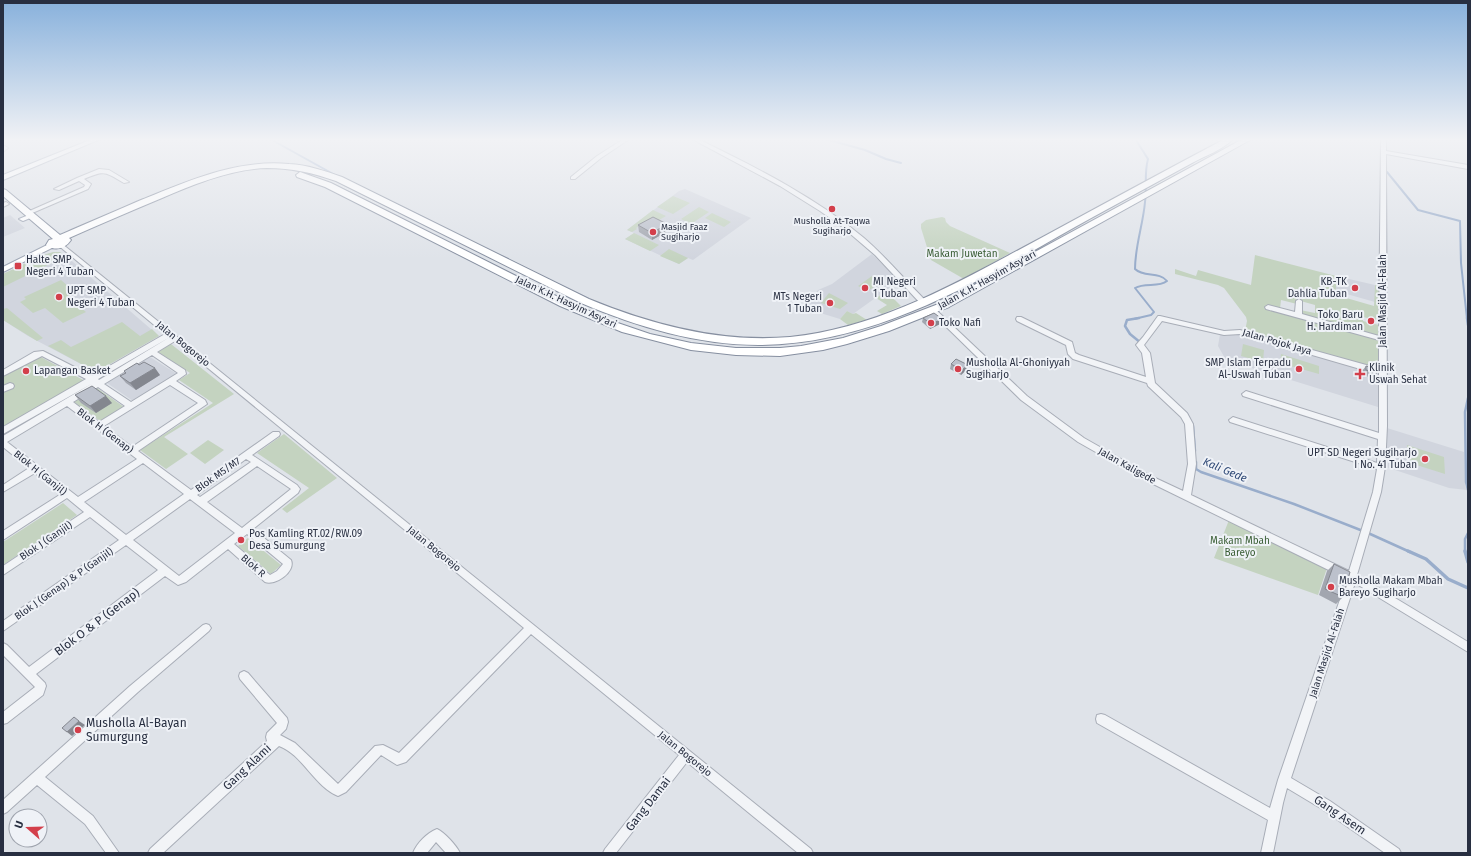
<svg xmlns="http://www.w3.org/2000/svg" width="1471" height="856" font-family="'Fira Sans',sans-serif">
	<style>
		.built { fill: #d1d5de }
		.green { fill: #c4d3c0; fill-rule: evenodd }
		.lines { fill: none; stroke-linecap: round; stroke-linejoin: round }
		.stream-far2 { stroke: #99adcb; stroke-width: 2 }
		.stream-far1 { stroke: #99adcb; stroke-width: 2.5 }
		.stream { stroke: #99adcb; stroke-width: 3.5 }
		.minor-casing { stroke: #a8adb7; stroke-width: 2 }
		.major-casing { stroke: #9ea6b5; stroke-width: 2 }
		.highway-casing { stroke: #868fa0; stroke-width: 2 }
		.minor { fill: #f2f4f7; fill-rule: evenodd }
		.major { fill: #fff; fill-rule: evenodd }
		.highway { fill: #fff; fill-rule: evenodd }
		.wall { fill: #a2a6af }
		.shaded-wall { fill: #84878f }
		.building { fill: #bcc1cc; stroke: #84878f }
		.poi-dot { fill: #d33f4b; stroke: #eff2f7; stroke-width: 1.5 }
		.labels { text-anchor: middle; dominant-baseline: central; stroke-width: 4; stroke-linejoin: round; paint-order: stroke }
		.far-poi-label { font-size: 9px; fill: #282f41; stroke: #eff2f7 }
		.park-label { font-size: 10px; fill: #395d34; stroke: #eff2f7 }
		.poi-label { font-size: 10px; fill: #282f41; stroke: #eff2f7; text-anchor: start }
		.street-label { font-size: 10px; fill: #282f41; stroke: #eff2f7 }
		.water-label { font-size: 11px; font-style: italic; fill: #304a77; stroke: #eff2f7 }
		.near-street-label { font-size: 12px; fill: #282f41; stroke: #eff2f7 }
		.near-poi-label { font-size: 12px; fill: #282f41; stroke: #eff2f7; text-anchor: start }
	</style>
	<rect width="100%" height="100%" fill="#dfe3e9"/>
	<path class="built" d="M685,189l66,29 -58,42 -5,-2 -9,6 -54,-25 9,-6 -7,-3 52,-39z
		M10,215l15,13 -22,9v-19z
		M57,252l9,4 93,80 -63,36 -68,-36 -25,-16v-46l42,-20z
		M872,254l27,27 -46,33 -6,-3 -7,8 -36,-11 14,-18 14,-6z
		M1336,276l39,9v17l-39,-11z
		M1237,332l141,41v34l-152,-47 -8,-14 2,-12 7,2z
		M150,357l27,17 -44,27 -26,-18z
		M1387,428l77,24 1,33 2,5 -18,-2 -63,-21z"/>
	<path class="green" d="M673,196l17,7 -17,11 -16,-7z
		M699,207l10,5 -18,12 -10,-5z
		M653,210l13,6 -12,7 -5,-3 -13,8 1,1 -5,3 -5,-2z
		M712,213l19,9 -7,5 -19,-9z
		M942,217l3,1 1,4 4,4 60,27 -46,26 -33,-19 -10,-32v-4l5,-4z
		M634,233l25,12 -9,6 -25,-12z
		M669,249l19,9 -9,6 -19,-8z
		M53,252h7l6,4 -63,31v-13l38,-18z
		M1255,255l81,21v19l38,11 1,-21 4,1v35l-16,-4v4l16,4 -1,44 -133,-38 2,-10 -1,-4 -22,-29 -6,-3 -43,-11v-5l21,7 2,-6 53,15zM1281,300l16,4v-4l18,5v8l-15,-3v5l-20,-6z
		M872,276l10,5 -14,10 -10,-5z
		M61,280l15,13 -8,4 18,15 -23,11 -18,-15 -12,5 -13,-11 6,-3 -2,-2z
		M829,293l19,10 -8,6 -19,-6z
		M883,293l12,7 6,6 -19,8 -5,-3 10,-6 -11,-7z
		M7,308l36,30 -6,3 -34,-21v-11z
		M847,311l6,3 3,-1 11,7 -19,5 -8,-6z
		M122,322l18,14 12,-7 7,7 -63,36 -48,-26 13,-6 10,7z
		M171,344l63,50 -70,43 24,17 -22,15 -26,-19 73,-47 -34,-23 11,-7 -32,-21z
		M1243,344l21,6 -1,12 -22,-6z
		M1281,354l38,12v8l-39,-11z
		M39,356l46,25 -82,48v-36l9,-5 -9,-1v-11z
		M97,388l27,19 -24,14 -26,-19z
		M284,434l53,44 -50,35 -5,-4 27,-21 -52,-35z
		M208,440l16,10 -19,14 -15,-11z
		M1407,445l37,12 1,17 -38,-12z
		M63,503l14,12 -74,50v-23z
		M1229,520l98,48 -9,27 -104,-37z
		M248,538l33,27 -10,9 -33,-28z"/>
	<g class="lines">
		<path class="stream-far2" d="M272,140l63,35
			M829,140l36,10 21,9 15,4
			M1387,172l31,38 42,11 1,42 6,56
			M1134,319l17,-4 3,-3 -19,-24c10,-6 23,0 32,-7 -8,-10 -23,-3 -32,-12 0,-23 8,-44 10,-67 2,-15 -1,-29 3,-43l-12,-19"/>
		<path class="stream-far1" d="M1139,318l-12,2 -2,6 5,8 11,9
			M1467,318l1,7
			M1468,398l-3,14 1,70 2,8
			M1187,414l6,12 2,25
			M1196,462v7l5,3 93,32 69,27
			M1368,533l42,19
			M1465,552v-13l3,-6"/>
		<path class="stream" d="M1408,551l18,8 22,20 20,9
			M1465,551l3,11"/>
		<g class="minor-casing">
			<path id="minor" d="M622,140h6l-27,18 -26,21h-4v-2l26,-21z
				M694,140h6c57,28 115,57 164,98 22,19 41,42 61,62l1,2 -1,2h-4l-46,-49 -35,-30 -20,-14 -40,-25z
				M1381,140h5v11l82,14v4l-82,-15 1,272 -2,41 -4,25 -24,83 111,67v10l-113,-69 -64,195 39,23 69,48 2,4h-16l-63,-44 -35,-21 -4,15 -10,50h-12l7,-33 -171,-97 -1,-4 1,-4 4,-1 4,1 165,93 8,-28 69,-201 -202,-99 -67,-38 -57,-42 -92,-90 3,-2h2l93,88 57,42 67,38 32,15 5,-27 -3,-40 -4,-7 -33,-31 -1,-3 -74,-24 -5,-5 -2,-9 -49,-24 -1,-2 1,-2h4l51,25 3,11 4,2 67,22 -4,-24 -6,-8 7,-8 15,-21h2l64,15 16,-1 137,38 1,2 -1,2 -3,1 -134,-39 -16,1 -62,-14 -18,24 6,8 5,30 32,30 6,11 3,40 -5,31 158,76 24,-79 4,-23 -147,-47 -1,-2 4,-3 144,46 1,-24 -135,-43 -1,-2 4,-3 133,42v-93l-113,-31 -1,-2 3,-2 27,7 1,-11 3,-2 3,2v13l77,22z
				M3,145l5,3 -5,4z
				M99,169l10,1 20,12 -5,1c-19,-11 -19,-13 -40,-4l7,5 -3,5 -58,25h-4l-1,-1 59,-26 1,-2 -6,-4 -20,9 -5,-1 23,-11z
				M6,202l3,2 -6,3v-4z
				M61,243l750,606 2,4h-15l-111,-91 -71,91h-13l2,-4 74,-94 -148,-121 -125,128 -9,3 -16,-10 -35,37 -8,4c-24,-10 -35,-41 -59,-50l-116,107h-15l2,-4 117,-108 -1,-4 1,-4 10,-10 -37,-44 -1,-3 1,-3 4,-2 4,2 39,45 1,4 -2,7 -6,6 15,8 43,41 37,-38 8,-1 16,8 125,-125 -349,-287 -18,11 28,18 1,4 -10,7 29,19 2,4 -69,47 53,39 82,-58h6l1,2 -1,2 -27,19 45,30 3,4 -2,4 -45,36 38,31c5,12 -16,26 -26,22l-37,-33 -42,33 -8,3 -13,-9 -129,98 9,9 1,3 -3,9 -36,28 -4,1v-12l32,-25 -32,-32v-12l4,2 22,22 129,-97 -32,-25 -123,86v-10l116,-81 -29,-23 -87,58v-9l81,-54 -17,-14 -64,42v-9l58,-37 -26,-21 -32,19v-7l26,-17 -26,-21v-11l90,-53 -90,51v-7l83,-48 -44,-23 -39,20v-6l31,-18 9,-1 49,25 73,-42 -106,-88 -1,-1zM170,337l-71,43 -1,-1zM152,355l26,18 -47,29 -27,-18zM170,385l28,18 -66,44 -28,-21zM98,387l27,19 -26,16 -26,-20zM67,406l70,53 -59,38 -71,-55zM246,459l5,3 -51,35 -3,-2zM143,463l41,31 -58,41 -42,-33zM257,466l34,23 -49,39 -35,-26zM190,499l45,34 -56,43 -46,-36zM247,534l36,30 -6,7 -7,4 -36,-31z
				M10,383l3,1 1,2 -1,2 -10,4v-6z
				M206,624l3,1 2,3 -2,3 -71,61 -93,85 48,39 26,37h-13l-21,-29 -48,-39 -30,27 -4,2v-14l127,-114 73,-61z
				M437,829c8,4 19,16 23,24h-14l-10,-11 -9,11h-14c4,-10 14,-20 24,-24z"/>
		</g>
		<g class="major-casing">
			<path id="major" d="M90,140h8l-95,40v-5z
				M31,214l4,2 -12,5 -4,-2z
				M49,244h6l1,2 -53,26v-5z"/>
		</g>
		<g class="highway-casing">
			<path id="highway" d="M1223,140h9c-10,10 -27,16 -40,23 -33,18 -66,36 -99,54 -103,57 -212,128 -334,128 -62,0 -121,-18 -178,-42l-245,-122c-23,-8 -44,-13 -69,-13 -36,1 -72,16 -105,30 -31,13 -62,26 -93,40l2,2c-6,9 -14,10 -23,7l-2,-2 3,-5 4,-1 -50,-43v-7l3,1 54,45c27,-12 54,-23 81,-35 47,-19 96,-41 148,-36 19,1 36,7 53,13l247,122c63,26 131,44 201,38 91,-9 172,-57 251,-99 61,-33 121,-66 182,-98z
				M1241,140h9l-301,167 -60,24 -42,13 -24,6 -43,6 -44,-1 -45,-5 -69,-18 -62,-26 -235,-119 -28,-10 -1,-2 4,-3 31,11 223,112 55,25 41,14 41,9 45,5h44l21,-2 42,-8 38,-12 60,-23z"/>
		</g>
		<use href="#minor" class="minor"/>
		<use href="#major" class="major"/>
		<use href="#highway" class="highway"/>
	</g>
	<path class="wall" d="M667,224l1,7 -16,9 -13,-8 -1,-7z
		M923,318l19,1 -2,5 -10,5 -8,-7z
		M951,364l17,1 -2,5 -5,5 -11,-6z
		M1366,366l11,7 -4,5 -11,-3v-4z
		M124,371l36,4 -24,15 -10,-7 -6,-7 5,-3z
		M75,395l37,8 -16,10 -15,-10z
		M1334,564l9,33 -7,7 -17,-9 8,-24z"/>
	<path class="shaded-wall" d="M667,224l1,7 -16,9v-7z
		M942,319l-2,5 -10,5 1,-5z
		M968,365l-2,5 -5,5 1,-5z
		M155,368l5,7 -24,15 -6,-7z
		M106,396l6,7 -16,10 -6,-7z
		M79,721l6,4 -13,11 -5,-4z"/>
	<path class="building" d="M653,217l14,7 -15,9 -14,-8z
		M934,313l8,6 -11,5 -8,-6z
		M956,359l12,6 -6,5 -11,-6z
		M144,362l11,6 -25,15 -10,-7 6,-3 -2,-2 13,-8 2,2z
		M1366,366l11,3v4l-11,-3z
		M92,386l14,10 -16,10 -15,-11z
		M1334,564l16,8 -7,25 -18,-8z
		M74,717l5,4 -12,11 -5,-4z"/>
	<linearGradient id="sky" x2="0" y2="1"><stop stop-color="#88b1dc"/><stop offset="0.54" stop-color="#f1f2f5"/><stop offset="1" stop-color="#f1f2f5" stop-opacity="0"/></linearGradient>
	<rect width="1471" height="259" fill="url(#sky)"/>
	<g class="poi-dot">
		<circle cx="832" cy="209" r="4"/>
		<circle cx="653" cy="232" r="4"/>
		<rect x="14" y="262" width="8" height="8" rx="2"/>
		<circle cx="865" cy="288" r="4"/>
		<circle cx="1355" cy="288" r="4"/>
		<circle cx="59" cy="297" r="4"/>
		<circle cx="830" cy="303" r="4"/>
		<circle cx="1371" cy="321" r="4"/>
		<circle cx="931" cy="323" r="4"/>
		<circle cx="958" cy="369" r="4"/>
		<circle cx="1299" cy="369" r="4"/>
		<circle cx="26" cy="371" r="4"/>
		<path d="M1358 368h4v4h4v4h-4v4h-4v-4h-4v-4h4z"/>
		<circle cx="1425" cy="459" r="4"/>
		<circle cx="241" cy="540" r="4"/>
		<circle cx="1331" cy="587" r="4"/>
		<circle cx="78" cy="730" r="4"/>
	</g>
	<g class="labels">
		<g class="far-poi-label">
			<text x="832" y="221">Musholla At-Taqwa<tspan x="832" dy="10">Sugiharjo</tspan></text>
			<text x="661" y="227" text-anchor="start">Masjid Faaz<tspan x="661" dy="10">Sugiharjo</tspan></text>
		</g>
		<g class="park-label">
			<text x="962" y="254">Makam Juwetan</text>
			<text x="1240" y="541">Makam Mbah<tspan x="1240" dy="12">Bareyo</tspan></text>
		</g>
		<g class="poi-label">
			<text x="26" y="260">Halte SMP<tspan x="26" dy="12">Negeri 4 Tuban</tspan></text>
			<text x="873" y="282">MI Negeri<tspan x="873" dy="12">1 Tuban</tspan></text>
			<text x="1347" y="282" text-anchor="end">KB-TK<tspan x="1347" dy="12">Dahlia Tuban</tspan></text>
			<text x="67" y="291">UPT SMP<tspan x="67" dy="12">Negeri 4 Tuban</tspan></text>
			<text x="822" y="297" text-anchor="end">MTs Negeri<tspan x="822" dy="12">1 Tuban</tspan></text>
			<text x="1363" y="315" text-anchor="end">Toko Baru<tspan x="1363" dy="12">H. Hardiman</tspan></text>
			<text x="939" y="323">Toko Nafi</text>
			<text x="966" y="363">Musholla Al-Ghoniyyah<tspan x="966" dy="12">Sugiharjo</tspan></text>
			<text x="1291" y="363" text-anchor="end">SMP Islam Terpadu<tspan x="1291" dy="12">Al-Uswah Tuban</tspan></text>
			<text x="1369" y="368">Klinik<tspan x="1369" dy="12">Uswah Sehat</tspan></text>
			<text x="34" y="371">Lapangan Basket</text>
			<text x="1417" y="453" text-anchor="end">UPT SD Negeri Sugiharjo<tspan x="1417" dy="12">I No. 41 Tuban</tspan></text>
			<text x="249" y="534">Pos Kamling RT.02/RW.09<tspan x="249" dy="12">Desa Sumurgung</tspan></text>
			<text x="1339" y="581">Musholla Makam Mbah<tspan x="1339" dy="12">Bareyo Sugiharjo</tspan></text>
		</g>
		<g class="street-label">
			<text transform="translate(987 280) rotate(-29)">Jalan K.H. Hasyim Asy'ari</text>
			<text transform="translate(1383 301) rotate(-90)">Jalan Masjid Al-Falah</text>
			<text transform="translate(566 302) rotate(25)">Jalan K.H. Hasyim Asy'ari</text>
			<text transform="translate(1277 342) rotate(16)">Jalan Pojok Jaya</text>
			<text transform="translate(183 344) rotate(39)">Jalan Bogorejo</text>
			<text transform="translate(105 431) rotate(37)">Blok H (Genap)</text>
			<text transform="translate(1127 466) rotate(29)">Jalan Kaligede</text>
			<text transform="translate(40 473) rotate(39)">Blok H (Ganjil)</text>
			<text transform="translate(218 475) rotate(-35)">Blok M5/M7</text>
			<text transform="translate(46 541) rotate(-34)">Blok J (Ganjil)</text>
			<text transform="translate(434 549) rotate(39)">Jalan Bogorejo</text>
			<text transform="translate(253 566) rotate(41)">Blok R</text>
			<text transform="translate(64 584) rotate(-35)">Blok J (Genap) &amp; P (Ganjil)</text>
			<text transform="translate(1327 653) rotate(-72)">Jalan Masjid Al-Falah</text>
			<text transform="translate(685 754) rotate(39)">Jalan Bogorejo</text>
		</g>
		<g class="water-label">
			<text transform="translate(1225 470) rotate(23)">Kali Gede</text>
		</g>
		<g class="near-street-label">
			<text transform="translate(97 622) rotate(-37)">Blok O &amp; P (Genap)</text>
			<text transform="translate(247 767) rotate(-43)">Gang Alami</text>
			<text transform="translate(648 804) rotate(-52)">Gang Damai</text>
			<text transform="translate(1340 815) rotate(34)">Gang Asem</text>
		</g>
		<g class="near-poi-label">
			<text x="86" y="723">Musholla Al-Bayan<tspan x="86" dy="14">Sumurgung</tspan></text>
		</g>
	</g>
	<rect width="1471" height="856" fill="none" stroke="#282f41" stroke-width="8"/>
	<g transform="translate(28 828) rotate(290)"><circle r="19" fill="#eff2f7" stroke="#9fa4ae"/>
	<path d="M0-3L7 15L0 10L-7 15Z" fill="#d33f4b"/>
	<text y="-6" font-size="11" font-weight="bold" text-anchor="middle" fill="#282f41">U</text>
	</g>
</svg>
